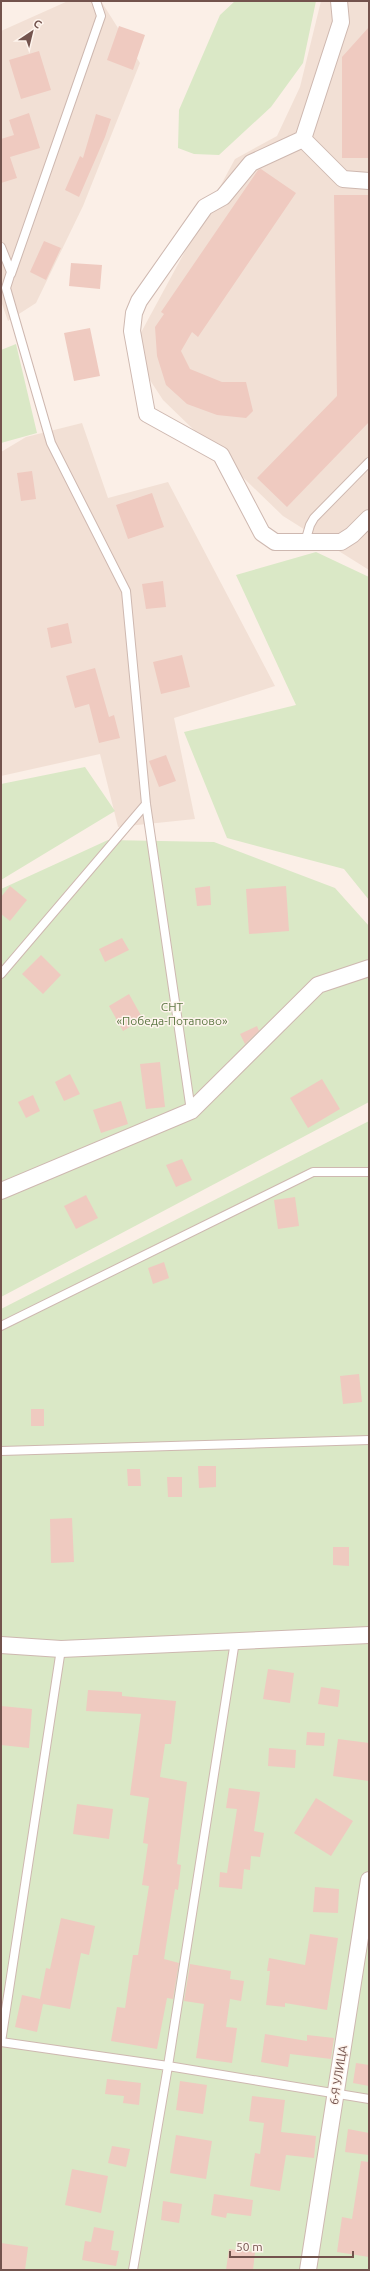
<svg xmlns="http://www.w3.org/2000/svg" width="370" height="2271" font-family="Ubuntu,sans-serif">
	<style>
		.residential { fill: #f2e0d5 }
		.green { fill: #dae8c6 }
		.building { fill: #efcac0 }
		.lines { fill: none; stroke-linecap: round; stroke-linejoin: round }
		.service-casing { stroke: #ceb8b0; stroke-width: 10 }
		.minor-casing { stroke: #ceb8b0; stroke-width: 18 }
		.service { stroke: #fff; stroke-width: 8 }
		.minor { stroke: #fff; stroke-width: 16 }
		.labels { text-anchor: middle; dominant-baseline: central; stroke-width: 3; stroke-linejoin: round; paint-order: stroke }
		.park-label { font-size: 12px; fill: #5e7845; stroke: #fef4ed }
		.street-label { font-size: 12px; fill: #73534d; stroke: #fef4ed }
	</style>
	<rect width="100%" height="100%" fill="#fbefe7"/>
	<path class="residential" d="M68,1h33l39,62 -57,143 -47,97 -28,18 -7,-20v-270z
		M321,1h48v569l-86,-54 -120,-116 -32,-49 104,-192 42,-23 23,-49z
		M82,423l26,75 60,-16 107,204 -101,32 21,101 -77,8 -18,-73 -99,22v-324l25,-15z"/>
	<path class="green" d="M235,1h81l-13,62 -32,44 -52,48 -25,-1 -16,-6 1,-38 41,-95z
		M16,344l21,89 -36,10v-93z
		M316,552l53,25v323l-25,-31 -117,-31 -43,-106 112,-27 -60,-130z
		M85,767l30,44 -114,69v-96z
		M108,840l106,2 121,46 34,38v176l-368,195v-408z
		M369,1121v1149h-368v-961z"/>
	<path class="building" d="M119,26l26,9 -12,35 -26,-10z
		M369,27v131h-27v-101z
		M39,51l12,39 -30,9 -12,-39z
		M29,113l11,35 -30,9 7,21 -16,5v-44l13,-4 -5,-15z
		M96,114l15,5 -6,18 -26,60 -14,-7 15,-34 3,2z
		M261,169l35,24 -98,144 -6,-5 -11,19 9,18 32,13h24l7,29 -7,7 -29,-3 -30,-11 -21,-19 -9,-29 -2,-29 9,-13 -3,-2 97,-142z
		M334,195h35v227l-82,85 -30,-29 80,-82z
		M44,241l17,7 -15,32 -16,-8z
		M71,263l31,2 -2,24 -31,-3z
		M90,328l10,48 -26,5 -10,-48z
		M32,471l4,28 -15,2 -4,-28z
		M152,493l12,34 -36,12 -12,-34z
		M163,581l3,26 -20,2 -4,-25z
		M68,623l4,20 -21,5 -4,-20z
		M182,655l8,32 -29,7 -8,-32z
		M95,668l14,49 5,-2 6,23 -21,5 -10,-39 -14,4 -9,-32z
		M166,755l10,26 -17,6 -10,-26z
		M10,886l17,14 -17,21 -9,-7v-17z
		M210,886l1,19 -14,1 -2,-18z
		M286,886l3,45 -40,3 -3,-45z
		M122,938l7,12 -24,12 -6,-13z
		M41,955l20,20 -18,19 -21,-20z
		M129,994l14,25 -20,12 -14,-25z
		M257,1026l2,5 -14,13 -5,-10z
		M160,1062l5,45 -19,2 -6,-45z
		M70,1074l10,20 -16,7 -9,-19z
		M322,1079l18,30 -32,19 -18,-30z
		M33,1095l7,16 -14,7 -8,-16z
		M121,1101l7,23 -27,9 -8,-23z
		M182,1159l10,21 -16,7 -10,-22z
		M86,1195l12,23 -22,11 -12,-23z
		M295,1197l4,29 -21,3 -4,-29z
		M164,1262l5,16 -16,6 -5,-16z
		M359,1374l3,28 -19,2 -3,-28z
		M31,1409h13v17h-13z
		M198,1466h18v21l-17,1z
		M127,1469h13l1,17h-13z
		M167,1477h15v20h-14z
		M72,1518l2,44 -23,1 -1,-44z
		M333,1547h16v19l-16,-1z
		M268,1669l26,4 -4,30 -27,-4z
		M321,1687l19,3 -2,17 -20,-3z
		M88,1690l34,2v4l54,5 -5,43h-6l-5,33 27,5 -10,82 4,1 -3,25 -3,-1 -11,70 15,4 -6,36 -6,-1 -10,51 -46,-8 6,-34 8,1 8,-53h5l11,-69 -7,-1 6,-41 -5,-1 6,-45 -19,-3 11,-81 -55,-3z
		M1,1706l31,3 -3,39 -28,-3z
		M307,1732l18,1 -1,13 -18,-1z
		M338,1739l31,4v38l-36,-5z
		M269,1748l27,2 -1,18 -27,-2z
		M229,1788l31,4 -6,39 10,2 -4,24 -9,-1 -1,14 -6,-1 -2,20 -23,-2 1,-15 7,1 10,-64 -11,-1z
		M316,1798l37,23 -22,35 -37,-23z
		M77,1804l36,5 -4,30 -36,-5z
		M315,1887l24,2 -1,24 -25,-1z
		M61,1918l34,8 -6,29 -8,-2 -11,56 -27,-5 -6,28 -22,-5 7,-32 18,4 6,-31 4,1z
		M310,1934l28,4 -11,72 -42,-7v4l-19,-2 4,-34h-3l2,-13 36,7z
		M190,1964l41,7 -1,8 14,2 -3,20 -11,-2 -4,28 11,1 -5,35 -36,-5 8,-54 -20,-3z
		M265,2034l42,7v-6l27,3 -3,21 -41,-5 -2,13 -27,-5z
		M356,2063l13,2v21l-16,-3z
		M107,2079l34,4 -2,22 -16,-2 1,-7 -19,-2z
		M180,2081l27,4 -4,29 -27,-4z
		M252,2096l33,4 -4,32 35,4 -2,22 -28,-3 -6,36 -30,-5 5,-33 5,1 4,-31 -15,-2z
		M348,2129l21,4v22l-24,-3z
		M176,2135l36,6 -6,38 -36,-6z
		M112,2146l18,3 -4,18 -18,-4z
		M361,2161l8,1v95l-32,-5 5,-35 10,2z
		M72,2169l36,7 -7,37 -36,-8z
		M214,2194l39,6 -2,16 -24,-3 -1,5 -15,-3z
		M163,2201l19,3 -3,19 -18,-3z
		M94,2227l20,4 -3,19 8,1 -3,15 -34,-6 3,-19 6,1z
		M1,2243l27,4 -3,23h-24z
		M229,2249l26,3 -2,18h-27z"/>
	<g class="lines">
		<g class="service-casing">
			<path id="service" d="M1,247l10,25 -5,16 45,155 75,148 20,213 45,307
				M11,274l90,-258 -5,-15
				M305,542l5,-17 4,-7 55,-56
				M1,974l145,-170
				M1,1326l312,-154h56
				M1,1451l368,-11
				M61,1649l-60,393 167,24 201,33
				M133,2270l35,-204 67,-425"/>
		</g>
		<g class="minor-casing">
			<path id="minor" d="M339,1l2,21 -38,117 40,40 26,2
				M303,139l-52,24 -28,34 -18,10 -66,94 -5,12 -2,18 15,83 74,41 41,78 13,9h66l11,-7 17,-17
				M1,1191l190,-80 127,-126 51,-17
				M1,1645l60,4 308,-14
				M308,2270l61,-390"/>
		</g>
		<use href="#service" class="service"/>
		<use href="#minor" class="minor"/>
	</g>
	<g class="labels">
		<g class="park-label">
			<text x="172" y="1006">СНТ<tspan x="172" dy="14">«Победа-Потапово»</tspan></text>
		</g>
		<g class="street-label">
			<text transform="translate(338 2075) rotate(-81)">6-Я УЛИЦА</text>
		</g>
	</g>
	<rect width="370" height="2271" fill="none" stroke="#73534d" stroke-width="4"/>
	<g transform="translate(32 32) rotate(35)" stroke="#fef4ed" stroke-width="3" paint-order="stroke">
	<path d="M0-3L7 15L0 10L-7 15Z" fill="#73534d"/>
	<text y="-6" font-size="11" font-weight="bold" text-anchor="middle" fill="#73534d">С</text>
	</g>
	<path d="M230 2251v6h123v-6" fill="none" stroke="#73534d" stroke-width="2"/>
	<text x="236" y="2251" font-size="12" fill="#73534d" stroke="#fef4ed" stroke-width="3" paint-order="stroke">50 m</text>
</svg>
